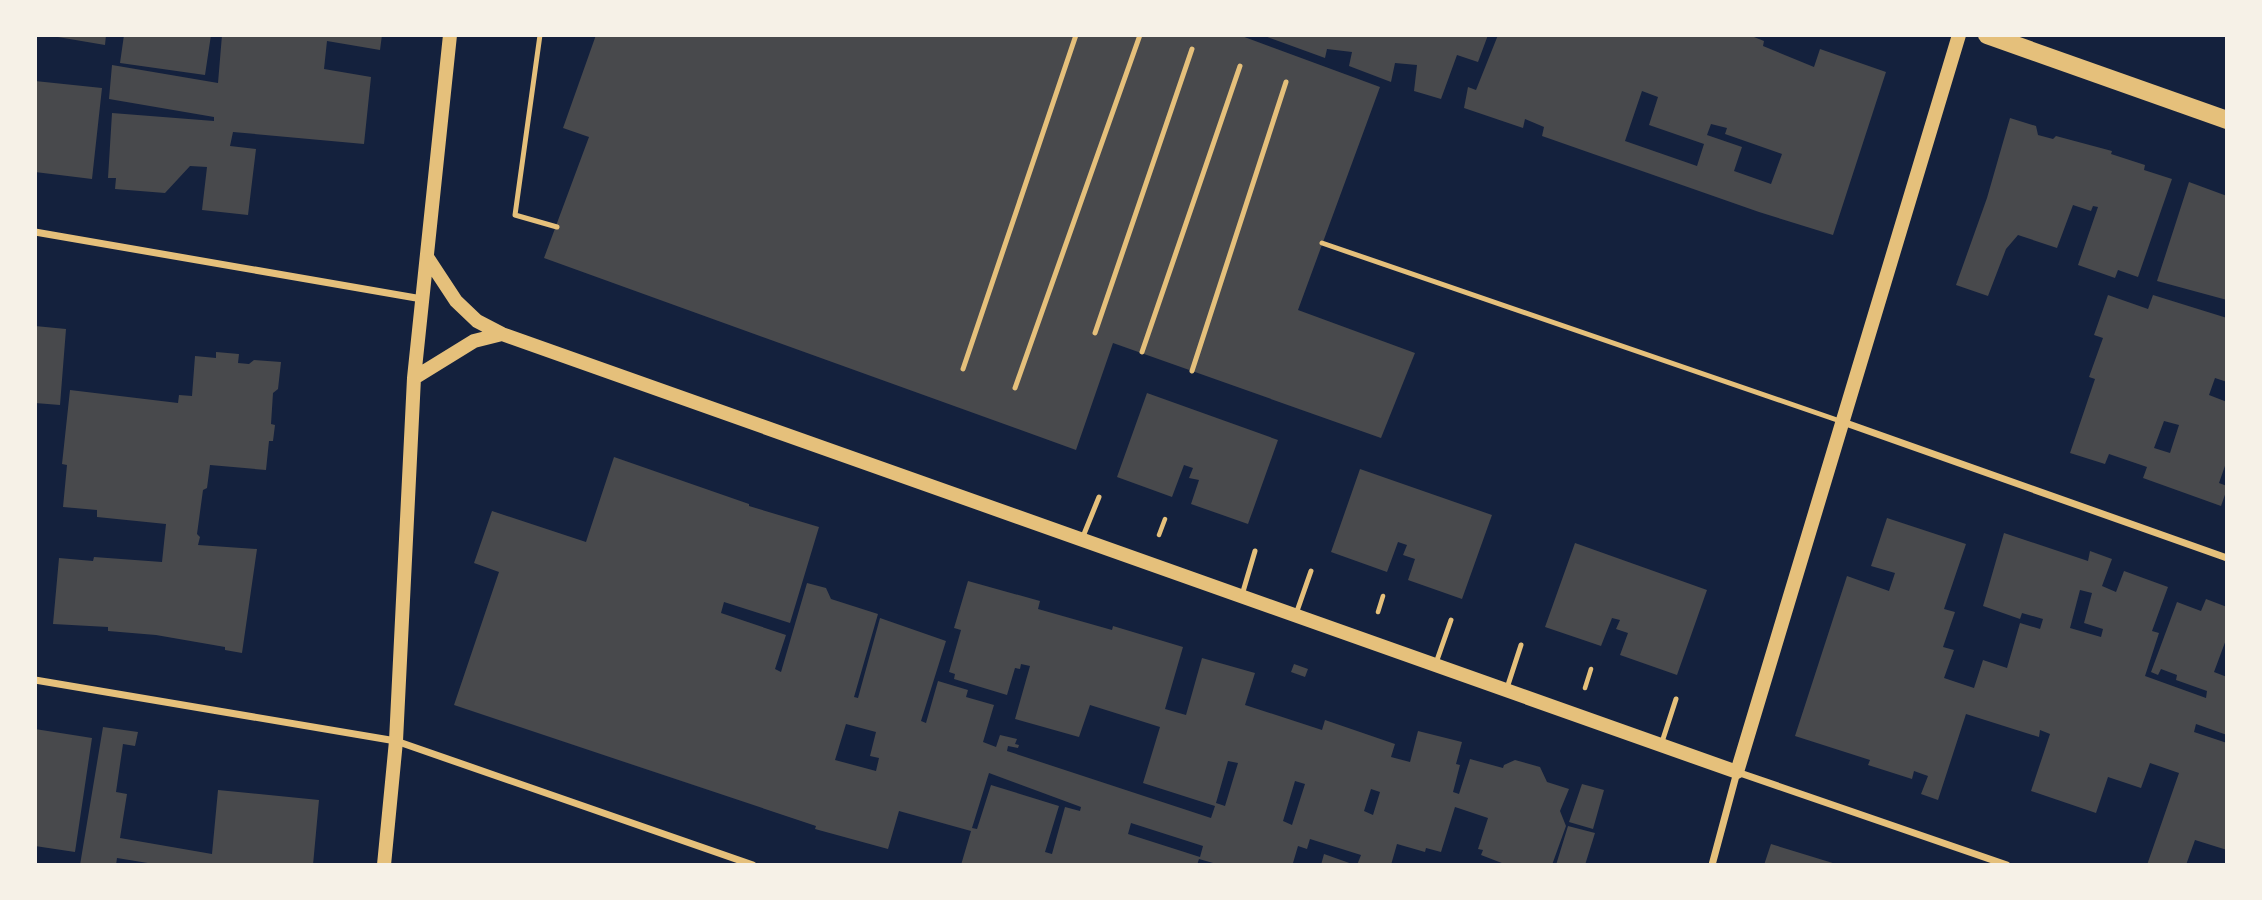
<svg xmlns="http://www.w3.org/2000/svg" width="2262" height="900" font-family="Inter,sans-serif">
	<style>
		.building { fill: #48494c; fill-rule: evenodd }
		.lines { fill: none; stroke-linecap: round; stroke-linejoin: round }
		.path { stroke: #e5c07b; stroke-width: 4.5 }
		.service { stroke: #e5c07b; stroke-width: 5 }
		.minor { stroke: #e5c07b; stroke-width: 7 }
		.secondary { stroke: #e5c07b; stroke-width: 14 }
		.primary { stroke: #e5c07b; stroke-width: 18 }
	</style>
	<rect width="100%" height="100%" fill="#14213d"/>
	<path class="building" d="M46,35h60l-1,10z
		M124,35h87l-6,40 -85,-12z
		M222,35h160l-2,15 -53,-9 -3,28 47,8 -7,67 -131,-12 -3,14 26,3 -8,66 -46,-5 5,-43 -17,-1 -25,27 -50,-4 1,-11h-8l4,-65 102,8v-4l-105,-18 3,-34 106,18z
		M596,35h643l141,52 -82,223 117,43 -34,85 -268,-95 -37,107 -532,-192 45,-121 -26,-9z
		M1262,35h226l-10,27 -21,-7 -16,44 -27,-8 3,-26 -22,-2 -4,19 -42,-16 3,-14 -25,-3 -2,9z
		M1498,35h251l15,6 -1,5 51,21 6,-18 66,23 -53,163 -74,-23 -217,-76 2,-9 -19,-8 -2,9 -59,-20 4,-21 8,3zM1642,91l16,6 -9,28 55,19 -7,22 -72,-25zM1711,124l16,4 -2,6 57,20 -11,30 -37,-13 8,-24 -35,-12z
		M35,81l67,7 -10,91 -57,-7z
		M2010,118l26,8 2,9 15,4 3,-3 56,15 -1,3 34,11 -1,5 28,9 -34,98 -20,-7 -3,8 -37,-13 20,-58 -5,-1 -2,5 -18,-6 -16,43 -39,-13 -12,14 -18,47 -32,-11 31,-87z
		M2189,182l38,14v104l-70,-19z
		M2108,295l40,14 5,-14 74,23v64l-12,-4 -6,17 18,7v58l-8,23 8,3v3l-6,17 -78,-28 4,-11 -38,-13 -4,10 -35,-11 25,-74 -6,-2 14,-39 -9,-3zM2164,421l15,4 -9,28 -16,-5z
		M35,326l31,3 -6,76 -25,-2z
		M216,352l23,2 -1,9 11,1 5,-4 27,2 -3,27 -5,4 -2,31 4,1 -2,16h-4l-3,29 -56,-5 -3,23 -4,2 -6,44 3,3 -2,8 59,4 -15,104 -17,-3v-3l-69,-12 -48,-4v-4l-55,-3 6,-66 34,3 1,-4 68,5 4,-38 -69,-7v-7l-34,-3 4,-42 -5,-1 8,-74 108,13 1,-8 13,1 3,-40 21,2z
		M1147,393l131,47 -30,84 -57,-20 8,-24 -10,-2 4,-10 -9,-3 -12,32 -55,-20z
		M614,457l135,47v2l70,21 -29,96 -66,-21 -3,11 65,22 -11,34 6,3 26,-89 19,5 5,11 47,15 -24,83 4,1 22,-80 66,23 -25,80 5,2 12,-42 30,9 -2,7 28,8 -11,37 13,5 4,-12 17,4 -2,5 4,1 -1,3 -10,-2 -1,5 204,67 4,-12 -72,-23 17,-56 -70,-22 -11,32 -64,-18 15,-53 -9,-2 -1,5 -5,-1 -8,27 -53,-16 1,-5 -6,-2 12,-42 -7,-2 14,-47 72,20 -2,8 74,21 1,-4 70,21 -18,62 21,6 16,-57 53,15 -10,32 77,25 3,-10 70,24 -4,13 19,5 8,-31 44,11 -6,22 4,1 -7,27 6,2 11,-35 33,9 1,-3 11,-5 25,7 7,15 22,7 -9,22 6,15 -14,39h-45l-26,-10 2,-5 -5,-1 10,-31 -33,-11 -14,45 -15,-4 -1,4 -28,-8 -6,21h-34l4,-10 -51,-16 -3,10 -9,-3 -5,17 5,2h-78l-21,-6 -2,6h-236l10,-34 -72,-20 -11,38 -73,-20 1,-3 -362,-121 45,-133 -25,-9 18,-52 94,31zM846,724l30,8 -6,24 9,2 -3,13 -41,-11zM1228,761l10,2 -13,43 -9,-3zM989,773l92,34 -1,4 -15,-4 -13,47 -7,-2 14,-46 -68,-21 -14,44 -5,-1zM1295,781l10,3 -13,41 -9,-4zM1371,789l9,3 -7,23 -9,-4zM1131,823l72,23 -3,11 -72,-23z
		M1360,469l132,46 -30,84 -54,-19 7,-21 -12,-4 4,-10 -9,-3 -11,30 -56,-20z
		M1887,518l79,26 -22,65 11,3 -12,35 11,3 -10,28 30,10 9,-28 24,8 13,-45 20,6 3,-10 -21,-6 -2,6 -37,-13 21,-73 84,28 2,-10 22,8 -10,27 14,6 8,-21 44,16 -16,44 7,2 -14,43 61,22 1,-7 -31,-11 1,-5 -16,-6 -3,6 -7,-3 26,-70 24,9 5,-12 21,8v30l-13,35 13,5v58l-31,-11 -2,8 33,11v107l-32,-10 -9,25h-39l32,-92 -29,-10 -9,25 -33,-11 -12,36 -65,-22 19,-57 -10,-4 -1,7 -73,-23 -28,86 -17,-6 7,-18 -14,-5 -2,8 -44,-14 2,-5 -75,-24 52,-160 42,15 6,-18 -24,-7zM2080,590l12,3 -8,30 19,6 -2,8 -31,-9z
		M1575,543l132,47 -30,85 -57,-20 8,-22 -12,-4 4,-9 -8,-2 -11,28 -56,-19z
		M1294,664l14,5 -3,8 -14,-5z
		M103,727l35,5 -3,14 -12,-2 -7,48 11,2 -7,44 92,16 6,-64 101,10 -6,65h-153l-43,-7 -1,7h-36z
		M35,729l57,9 -17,114 -40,-6z
		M1582,784l22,6 -11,39 -24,-7z
		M1568,826l27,7 -10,32h-29z
		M1771,844l65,20 -1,1h-71z
		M1324,854l31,11h-34z"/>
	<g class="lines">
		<path class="path" d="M1159,535l6,-16
			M1378,612l5,-16
			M1585,688l6,-19"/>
		<path class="service" d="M540,35l-25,180 42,12
			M1322,243l518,178
			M1095,333l97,-284
			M1142,352l98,-286
			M963,369l113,-334
			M1192,371l94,-289
			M1015,388l125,-353
			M1082,539l17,-42
			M1242,595l13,-44
			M1296,614l15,-43
			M1436,663l15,-43
			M1507,688l14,-43
			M1662,742l14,-43"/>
		<path class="minor" d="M35,232l387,67
			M1843,422l384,136
			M35,680l361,61 357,124
			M1712,865l25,-93 270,93"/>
		<path class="secondary" d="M427,257l29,44 21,20 25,13 1235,438 222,-737
			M414,378l60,-37 28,-7
			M384,865l12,-124 18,-363 36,-343"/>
		<path class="primary" d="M1987,35l240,85"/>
	</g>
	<rect width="2262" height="900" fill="none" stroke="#f6f1e7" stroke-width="74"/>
</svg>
